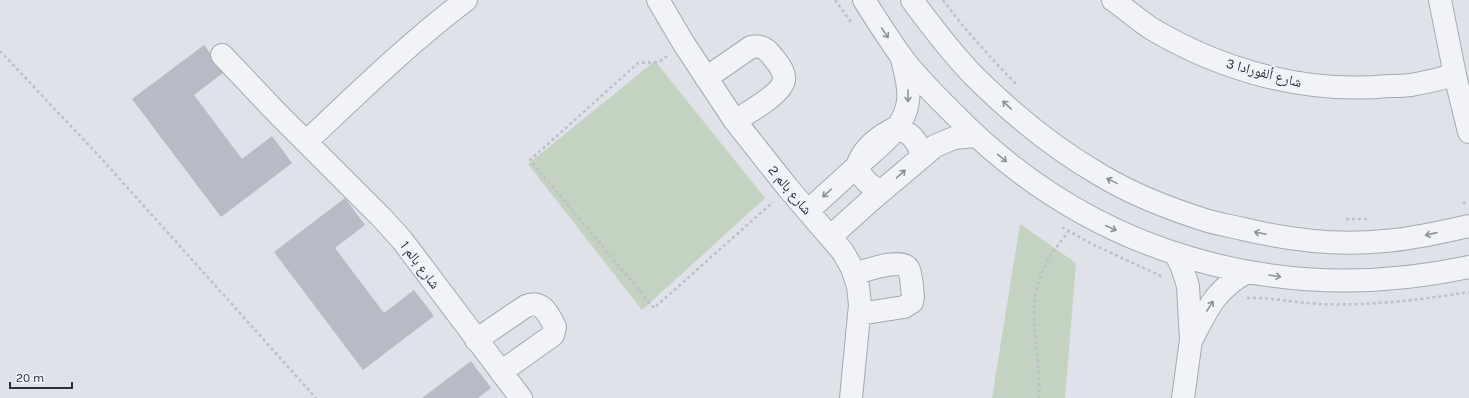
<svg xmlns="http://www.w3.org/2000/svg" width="1469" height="398" font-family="Karla,'Noto Naskh Arabic',sans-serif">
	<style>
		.green { fill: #c4d2c1 }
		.building { fill: #b7bbc5 }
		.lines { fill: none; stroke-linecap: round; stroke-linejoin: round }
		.minor-casing { stroke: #a4a9b2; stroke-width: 24 }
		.path { stroke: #bdc0c7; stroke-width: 2.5; stroke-dasharray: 3 3; stroke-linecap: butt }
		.minor { stroke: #f2f3f7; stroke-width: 22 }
		.oneway { stroke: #8d919b }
		.labels { text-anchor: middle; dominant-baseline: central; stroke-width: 3.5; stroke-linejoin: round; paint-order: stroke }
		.street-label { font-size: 14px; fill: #282f3f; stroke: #eff1f6 }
	</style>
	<rect width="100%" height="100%" fill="#dfe2e8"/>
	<path class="green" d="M655,61l110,137 -123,112 -114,-146z
		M1020,224l56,39 -11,135h-73z"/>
	<path class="building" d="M204,45l20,27 -30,23 48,64 30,-23 20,27 -71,54 -89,-118z
		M345,198l20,27 -30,23 49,65 30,-23 20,26 -71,54 -89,-118z
		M471,361l20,27 -13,10h-56z"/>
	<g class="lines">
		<g class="minor-casing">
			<path id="minor" d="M658,0l26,44 51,77 53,67 55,64 9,16 6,18 2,19 -9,93
				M864,0c12,19 24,38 37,56 15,21 35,40 53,58 137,140 324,194 515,153
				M912,0c19,26 39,52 61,75 38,38 82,74 129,101 32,19 68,33 103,44 13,4 26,6 38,9 46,11 94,17 141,12 29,-2 57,-9 85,-15
				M1113,0c13,9 25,20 39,29 71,42 154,65 237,57 9,0 19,0 27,-2 13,-2 26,-6 39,-9
				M1440,0l15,75 14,57
				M222,55l56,59 103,103 21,23 119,158
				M706,78l45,-31c9,-2 15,1 21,9 5,6 13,15 12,24 -2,14 -37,33 -49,41
				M306,142c52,-49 103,-99 160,-142
				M882,191c-13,-5 -20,-12 -25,-25 7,-19 22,-30 40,-39 14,6 21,14 25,29
				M808,211c16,-15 32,-29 48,-44 19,-18 49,-37 52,-66 2,-14 -3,-29 -6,-42
				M830,237l40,-36 65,-55 19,-8 21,-2
				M1176,255l6,12 6,19 3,54 -8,58
				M854,274c11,-3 50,-18 55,-4 3,8 3,19 4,27l-1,5 -8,5 -45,7
				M1192,339c16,-31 23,-49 55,-67
				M476,340l50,-34c16,-7 23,9 29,21l-2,8 -52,37"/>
		</g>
		<path class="path" d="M835,0l16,22
			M943,0c22,30 47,57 73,84
			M0,51l100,106 216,241
			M667,56l-8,6 -21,1 -108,97 124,148 119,-106
			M1463,203l6,-1
			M1346,219h23
			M1062,227l30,17 71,33
			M1247,298c24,-1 48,5 73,6 50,2 100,-4 149,-12
			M1039,398c3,-43 -15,-87 4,-128 6,-14 16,-26 25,-38"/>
		<use href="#minor" class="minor"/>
	</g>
	<defs><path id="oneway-shaft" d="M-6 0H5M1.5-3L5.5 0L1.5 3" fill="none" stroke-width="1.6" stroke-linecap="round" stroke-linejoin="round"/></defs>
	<g class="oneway">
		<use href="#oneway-shaft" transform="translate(885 33) rotate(56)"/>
		<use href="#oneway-shaft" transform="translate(908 96) rotate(90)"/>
		<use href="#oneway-shaft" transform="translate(1007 105) rotate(-137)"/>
		<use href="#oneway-shaft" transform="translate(1002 158) rotate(39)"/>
		<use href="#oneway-shaft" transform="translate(901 174) rotate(-41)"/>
		<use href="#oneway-shaft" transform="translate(1112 181) rotate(-154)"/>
		<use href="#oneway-shaft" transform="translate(827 193) rotate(138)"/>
		<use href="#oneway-shaft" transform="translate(1111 228) rotate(25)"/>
		<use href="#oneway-shaft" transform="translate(1260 233) rotate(-168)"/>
		<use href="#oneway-shaft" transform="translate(1431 234) rotate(167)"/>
		<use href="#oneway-shaft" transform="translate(1275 276) rotate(9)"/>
		<use href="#oneway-shaft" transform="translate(1210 306) rotate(-58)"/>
	</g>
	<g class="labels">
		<g class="street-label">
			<text transform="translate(1264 73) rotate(15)">شارع ألفورادا 3</text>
			<text transform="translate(790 190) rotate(50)">شارع بالم 2</text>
			<text transform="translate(420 265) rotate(53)">شارع بالم 1</text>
		</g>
	</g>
	<path d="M10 382v6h62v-6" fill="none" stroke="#282f3f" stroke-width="2"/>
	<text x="16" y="382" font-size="12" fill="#282f3f" stroke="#eff1f6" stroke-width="3" paint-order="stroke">20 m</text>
</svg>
